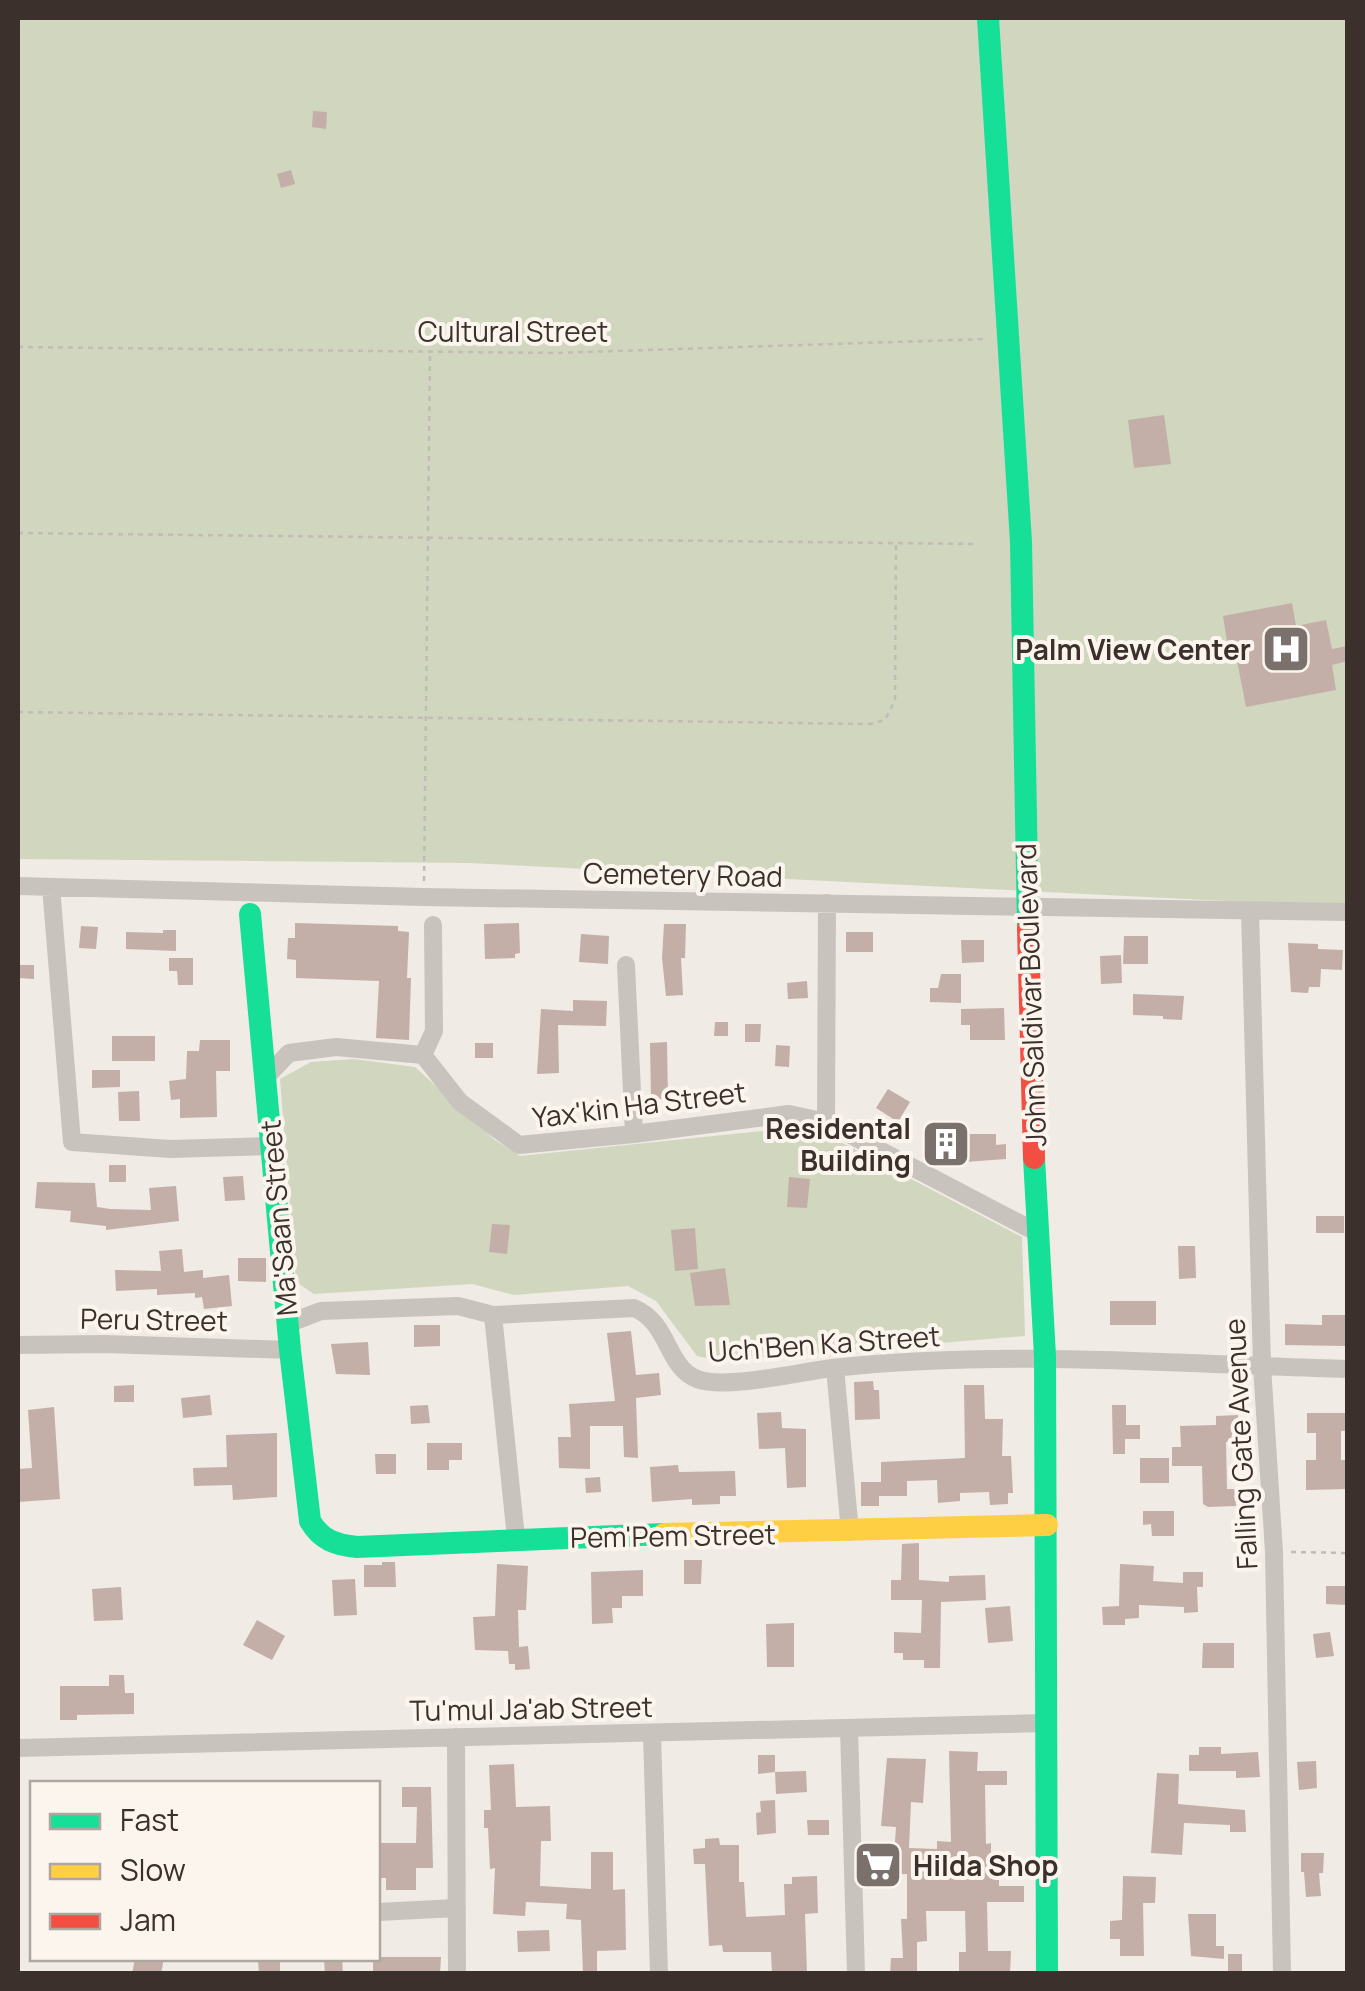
<svg xmlns="http://www.w3.org/2000/svg" width="1365" height="1991" font-family="Manrope,sans-serif">
	<style>
		.green { fill: #d1d6bf }
		.building { fill: #c3afa7 }
		.lines { fill: none; stroke-linecap: round; stroke-linejoin: round }
		.path { stroke: #c2bbb6; stroke-width: 2.5; stroke-dasharray: 5 5; stroke-linecap: butt }
		.street { stroke: #c9c3be; stroke-width: 18 }
		.fast { stroke: #16e098; stroke-width: 22 }
		.slow { stroke: #ffcf43; stroke-width: 22 }
		.jam { stroke: #f24e42; stroke-width: 22 }
		.labels { text-anchor: middle; dominant-baseline: central; stroke-width: 8; stroke-linejoin: round; paint-order: stroke }
		.street-label { font-size: 28px; fill: #3b302b; stroke: #fbf5ee }
		.poi-label { font-size: 28px; font-weight: bold; fill: #3b302b; stroke: #fbf5ee; text-anchor: end }
	</style>
	<rect width="100%" height="100%" fill="#f0ebe5"/>
	<path class="green" d="M18,18h1329v889l-878,-44 -451,-4z
		M354,1059l61,8 80,73 25,16 290,-30 212,111 3,99 -304,25 -24,-5 -41,-55 -28,-15 -114,9 -42,-11 -158,10 -18,-12 -16,-203 31,-17z"/>
	<path class="building" d="M313,111l14,1 -1,17 -14,-2z
		M291,170l4,14 -14,4 -4,-14z
		M1164,415l7,49 -37,4 -6,-48z
		M1292,603l4,23 30,-6 6,29 16,-3v15l-16,4 4,25 -90,17 -13,-67 -6,1 -4,-25z
		M295,923l103,3v5l11,1 -2,46h4l-2,62 -33,-2 3,-57 -83,-3v-18l-9,-1 1,-21h7z
		M519,923l1,30 -5,1v4l-30,1 -1,-35z
		M664,924h22l-1,34h-4l2,37 -17,1 -4,-38z
		M81,926l17,1 -2,22 -17,-1z
		M163,930h13v21l-50,-2v-17l37,1z
		M846,932h27v20h-27z
		M581,934l28,2 -1,28 -29,-2z
		M1124,936h24v28h-25z
		M961,940h23v22l-22,1z
		M1288,943l30,1v5l25,1 -1,20 -21,-1 -1,18h-11l-1,6 -17,-1z
		M1121,955l1,28 -21,1 -1,-28z
		M169,958h24v27h-15l-1,-14h-8z
		M18,965h16v14l-16,-1z
		M941,974h20v29l-31,-1v-14h8z
		M807,981l1,17 -20,1 -1,-16z
		M1133,994l51,2 -2,24 -19,-1v-3l-30,-1z
		M573,1000l34,1 -1,25 -48,-1 1,48 -22,1 4,-65 32,2z
		M1004,1008l1,32h-35v-15h-9v-16z
		M715,1022h13v14h-14z
		M745,1024h16l-1,18h-15z
		M112,1036h43v25h-43z
		M200,1040h30v31h-14l1,46 -37,1v-19l-9,1 -2,-19 17,-2 1,-28h12z
		M667,1042l1,57h-17l-1,-56z
		M475,1043h18v15h-18z
		M776,1045l14,1 -1,21 -14,-1z
		M92,1070h28v17l-28,1z
		M888,1089l22,13 -12,20 -22,-14z
		M139,1091l1,30h-21l-1,-29z
		M937,1128l19,2v4h40v11l10,-1v15l-41,3 -30,-3z
		M109,1165h17v17h-17z
		M243,1176l2,24 -20,1 -2,-24z
		M789,1177l21,2 -3,29 -20,-1z
		M37,1182l58,1 2,24 13,2 41,1 -2,-22 27,-2 3,35 -73,9v-4l-36,-4 1,-11 -36,-3z
		M1316,1216h28v17h-28z
		M492,1224l18,1 -3,29 -18,-2z
		M695,1228l3,41 -23,2 -4,-41z
		M1178,1246h17l1,32 -17,1z
		M182,1249l2,23 19,-2v8l26,-3 3,31 -28,3 -2,-12 -7,1v-5l-38,2v-6l-41,2 -1,-21 46,1 -2,-20z
		M238,1258h28v24l-28,-1z
		M725,1268l5,37 -35,1 -5,-33z
		M1110,1301h46v24h-46z
		M1322,1315h23l1,31 -61,-1v-21l37,1z
		M414,1325h26v21l-26,1z
		M631,1331l5,44 23,-2 2,22 -25,3 2,60 -14,-1 -1,-31h-33v43l-31,-1 -1,-31h13l-2,-33 46,-3 -8,-68z
		M368,1342l2,33 -34,-1 -5,-30z
		M873,1381l1,9h5l1,29 -25,1 -1,-38z
		M134,1385v17h-20v-16z
		M964,1385h20l1,34h18l-1,37h9l2,37h-5v11l-18,1 -1,-13 -29,1v8l-22,2 -1,-23 -30,1v15h-28v10h-18v-24h20v-20l84,-4z
		M210,1395l2,20 -29,3 -2,-20z
		M428,1405l2,18 -19,1 -1,-18z
		M1112,1405h14v20h14v14h-15v15h-12z
		M54,1407l6,92 -42,3v-33l14,-1 -4,-58z
		M781,1412l1,16 24,1v58l-19,1 -2,-40 -26,1 -2,-36z
		M1307,1413h41v18h-7v29h7v29l-42,1v-30h10v-27h-9z
		M1238,1415l2,27h-14l1,47h8l1,17 -28,1 -5,-3 -1,-38h-30v-19h9l-1,-21 36,-1v-9z
		M277,1433v64l-44,3 -1,-15 -38,1 -1,-18 34,-1 -1,-32z
		M427,1443h35v17h-13v10h-22z
		M375,1454h21v20h-20z
		M1140,1458h29v25h-29z
		M678,1465l1,7 56,-1 1,25h-16v8l-28,1v-6l-40,3 -2,-35z
		M600,1477l1,15 -15,1 -1,-15z
		M1143,1511h31v25h-22l-1,-12 -8,1z
		M919,1543v37l30,2v-6l36,-1 1,25 -45,2 -1,66h-16v-8h-21v-7h-9v-21l27,1 1,-33h-31v-20h10l1,-36z
		M684,1560h18l-1,24h-17z
		M382,1562h13l1,25h-32v-22h18z
		M497,1564l31,2 -2,44h-8l1,37 9,-1 2,23 -15,1v-6h-6l-1,-13 -33,-1 -2,-33 22,-1z
		M1120,1564l34,2 -1,15 30,2v-11h20v15h-6l1,25 -14,1v-6l-45,-2v13l-14,1v6h-22l-1,-18 17,-1z
		M643,1570v26h-21v12h-10l1,15 -21,1 -1,-52z
		M355,1579l2,36 -23,1 -2,-36z
		M1326,1586h22v19l-22,-1z
		M121,1587l2,33 -29,1 -2,-32z
		M1010,1606l3,35 -25,2 -3,-35z
		M257,1620l28,16 -13,24 -29,-15z
		M794,1623v44h-27l-1,-43z
		M1330,1632l4,24 -18,2 -3,-24z
		M1203,1643h31v25h-32z
		M109,1675h15l1,18h9v21l-57,1v5h-17v-34h49z
		M1199,1747h22v7l37,-2 2,25 -24,1v-7h-47v-16h10z
		M949,1751l29,1 -1,19h30v14h-22l1,59 5,-1v33h8v10h25v16h-37l1,49h23l-1,23h-51v-22h7l-1,-41h-39l1,30 -10,1v32h-27l1,-16h12l-2,-39h6v-45l-38,1 -1,-20h26l2,-28 -15,-1 6,-68 39,1 -3,44 -12,-1 -2,46 28,1v-8l14,1z
		M758,1755h17v17l-17,2z
		M1316,1761l1,27 -18,2 -2,-28z
		M514,1764l2,43 34,-1 1,35h-10l-1,45 51,3v-37h22v38l12,-1 1,61 -29,1v23h-14l-2,-54 -15,-1 1,-15 -41,-2 -1,14 -32,-2 2,-46 -5,1 -2,-41h-4v-18h7l-2,-45z
		M806,1771l1,21 -31,2 -1,-22z
		M1157,1773l22,1 -1,30 67,6 1,22h-16v-7l-46,-2 -2,32 -31,-2z
		M402,1787h29l2,81h-17v22h-30v-12h-8v-35h38l1,-36h-15z
		M775,1800l1,33 -19,2 -1,-22 5,-1 -1,-11z
		M807,1820h22v15h-21z
		M719,1838l1,7h19v37h5l2,35 39,-2 -1,-31h8v-7l25,-1 1,37 -13,1 2,60h-35l-1,-22h-48l-1,-7 -13,1 -4,-82h-11l-1,-15 12,-1v-9z
		M1301,1853h23l-1,20h-4l2,23 -15,1 -2,-25h-3z
		M1123,1876l33,1 -1,26h-12l1,53h-24v-17h-10v-18l12,-1z
		M1188,1914h28v32h8v13l-33,-3z
		M549,1930l1,21 -32,1 -1,-21z
		M1228,1954h14v19h-14z
		M378,1957h63l-1,17h-67v-16z
		M135,1958h29l-3,16h-29z
		M258,1958h22v16h-21z
		M324,1958h18l1,16h-18z"/>
	<g class="lines">
		<path class="path" d="M18,347l537,6 431,-14
			M18,533l957,11
			M18,712l852,12 15,-4 10,-20 1,-157
			M424,881l6,-527
			M1291,1552l57,1"/>
		<path class="street" d="M18,886l406,11 924,15
			M51,887l21,255 98,7 101,-3
			M1250,911l12,455 12,186 8,422
			M626,965l8,169
			M423,1055l11,-24 -1,-106
			M267,1076l22,-23 47,-6 87,8 37,47 59,43 115,-11 155,-20 37,8 210,110
			M826,1122l1,-219
			M493,1315l23,223
			M287,1324l34,-13 137,-5 35,9 141,-7c36,15 32,59 63,71 28,11 103,-7 135,-11 172,-19 344,-4 516,1
			M18,1345l87,-1 185,6
			M835,1368l15,164
			M849,1728l7,246
			M652,1733l7,241
			M456,1737l1,237
			M18,1748l1027,-25
			M378,1912l79,-4"/>
		<path class="fast" d="M988,18l33,524 7,386
			M250,914l40,436 20,171c11,19 26,24 47,26l307,-13
			M1034,1158l11,198 2,618"/>
		<path class="slow" d="M664,1534l383,-9"/>
		<path class="jam" d="M1028,928l6,230"/>
	</g>
	<defs>
		<g id="hospital-square" transform="scale(2.5)"><rect x="-9" y="-9" width="18" height="18" rx="4" fill="#7a716c" stroke="#fbf5ee"/><path d="M-5-5h3v3.5h4V-5h3V5h-3V1.5h-4V5h-3Z" fill="#fff"/></g>
		<g id="building-square" transform="scale(2.5)"><rect x="-9" y="-9" width="18" height="18" rx="4" fill="#7a716c" stroke="#fbf5ee"/><path d="M-4-6H4V6H1V3H-1V6H-4ZM-2.5-4.3h1.7v1.8h-1.7ZM.8-4.3h1.7v1.8H.8ZM-2.5-1h1.7V.8h-1.7ZM.8-1h1.7V.8H.8Z" fill="#fff"/></g>
		<g id="supermarket-square" transform="scale(2.5)"><rect x="-9" y="-9" width="18" height="18" rx="4" fill="#7a716c" stroke="#fbf5ee"/><path d="M-6-5.5h2.5l.6 2H6L4.5 2H-2.5L-4.4-4H-6ZM-1.5 3.2a1.3 1.3 0 1 0 .1 0ZM3 3.2a1.3 1.3 0 1 0 .1 0Z" fill="#fff"/></g>
	</defs>
	<g fill-rule="evenodd">
		<use href="#hospital-square" x="1286" y="649"/>
		<use href="#building-square" x="946" y="1144"/>
		<use href="#supermarket-square" x="878" y="1865"/>
	</g>
	<g class="labels">
		<g class="street-label">
			<text x="513" y="331">Cultural Street</text>
			<text transform="translate(683 874) rotate(1)">Cemetery Road</text>
			<text transform="translate(1030 995) rotate(-92)">John Saldivar Boulevard</text>
			<text transform="translate(639 1104) rotate(-7)">Yax'kin Ha Street</text>
			<text transform="translate(278 1218) rotate(-95)">Ma'Saan Street</text>
			<text transform="translate(154 1319) rotate(1)">Peru Street</text>
			<text transform="translate(824 1343) rotate(-4)">Uch'Ben Ka Street</text>
			<text transform="translate(1240 1444) rotate(-93)">Falling Gate Avenue</text>
			<text transform="translate(673 1535) rotate(-1)">Pem'Pem Street</text>
			<text transform="translate(531 1708) rotate(-1)">Tu'mul Ja'ab Street</text>
		</g>
		<g class="poi-label">
			<text x="1251" y="649">Palm View Center</text>
			<text x="911" y="1128">Residental<tspan x="911" dy="32">Building</tspan></text>
			<text x="913" y="1865" text-anchor="start">Hilda Shop</text>
		</g>
	</g>
	<rect width="1365" height="1991" fill="none" stroke="#3b302b" stroke-width="40"/>
	<rect x="30" y="1781" width="350" height="180" fill="#fbf5ee" stroke="#aea6a0" stroke-width="2.5"/>
	<rect x="50" y="1814" width="50" height="15" fill="#16e098" stroke="#aea6a0" stroke-width="2.5"/>
	<text x="120" y="1831" font-size="30" fill="#3b302b">Fast</text>
	<rect x="50" y="1864" width="50" height="15" fill="#ffcf43" stroke="#aea6a0" stroke-width="2.5"/>
	<text x="120" y="1881" font-size="30" fill="#3b302b">Slow</text>
	<rect x="50" y="1914" width="50" height="15" fill="#f24e42" stroke="#aea6a0" stroke-width="2.5"/>
	<text x="120" y="1931" font-size="30" fill="#3b302b">Jam</text>
</svg>
